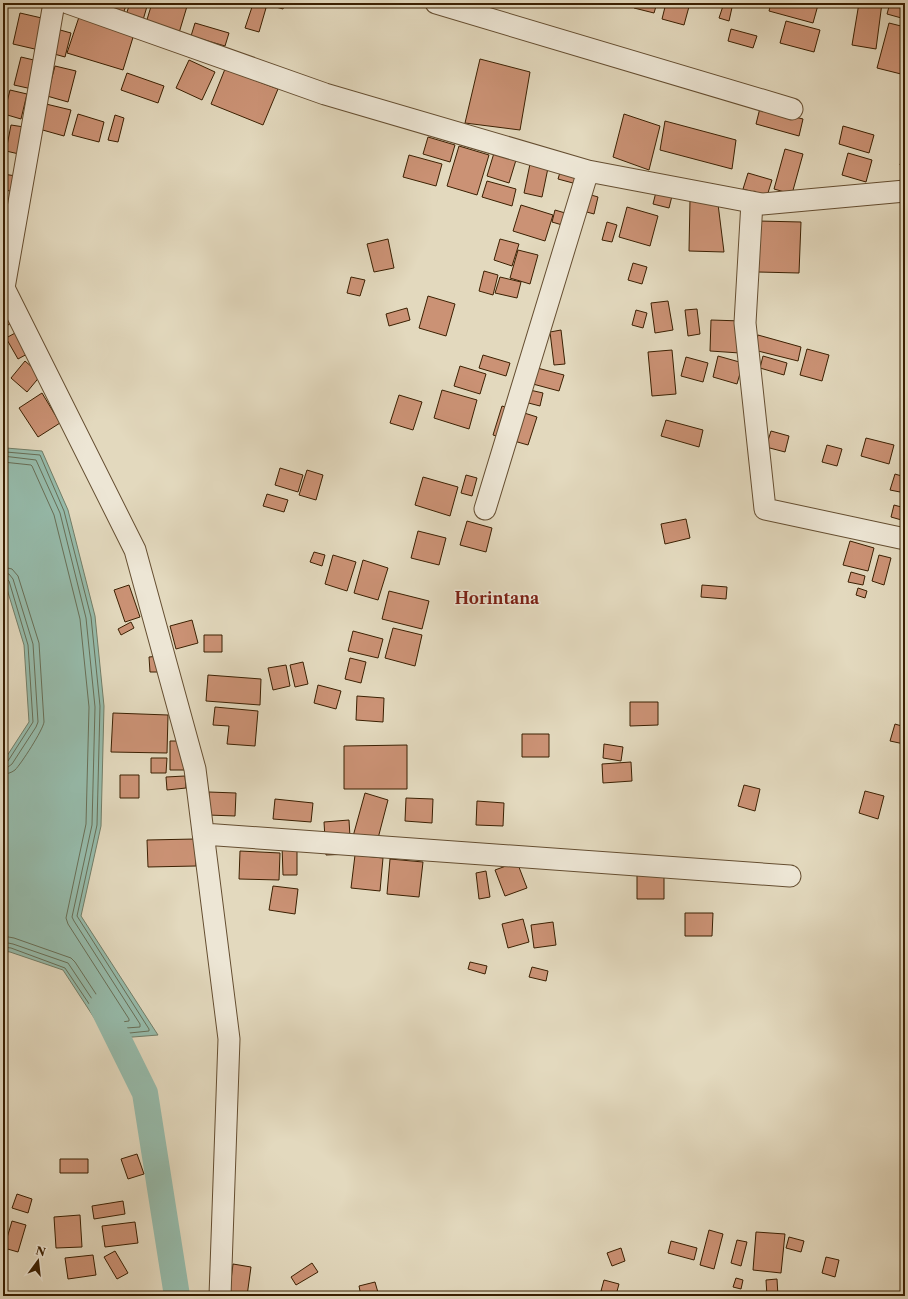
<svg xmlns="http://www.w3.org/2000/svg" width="908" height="1299" font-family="'Libre Caslon Text',serif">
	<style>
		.water { fill: #96bbab; stroke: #727d67 }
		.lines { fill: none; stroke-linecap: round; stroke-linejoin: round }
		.shore { stroke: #686e56; stroke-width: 1 }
		.canal { stroke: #96bbab; stroke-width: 26 }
		.building { fill: #cb9275; stroke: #3b2002 }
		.street-casing { stroke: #654e31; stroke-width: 23 }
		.street { stroke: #ede6d5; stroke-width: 21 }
		.labels { text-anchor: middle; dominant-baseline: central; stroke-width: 3; stroke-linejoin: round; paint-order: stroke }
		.district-label { font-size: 16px; font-weight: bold; fill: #7a1f14; stroke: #ede6d5 }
	</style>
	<rect width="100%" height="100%" fill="#e3d9be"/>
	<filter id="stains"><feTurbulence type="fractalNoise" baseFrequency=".005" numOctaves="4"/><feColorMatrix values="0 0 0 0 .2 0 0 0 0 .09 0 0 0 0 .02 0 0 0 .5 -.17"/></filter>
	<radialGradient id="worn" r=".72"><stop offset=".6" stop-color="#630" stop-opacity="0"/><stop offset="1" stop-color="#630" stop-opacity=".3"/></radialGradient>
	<path class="water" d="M3,436l3,12 36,3 26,59 27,106 9,90 -3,120 -20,90 77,119 -50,4 -45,-69 -53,-18 -7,-1v-189l26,-40 -5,-77 -21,-69z"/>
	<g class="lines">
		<path class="shore" d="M3,450l3,2 34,3 24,56 27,106 9,89 -3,119 -20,91 72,113v2l-39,4 -45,-67 -54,-20 -8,-1
			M3,456l33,4 24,53 26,105 9,89 -3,118 -20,92 2,4 66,103v3l-28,2 -44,-66 -55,-19 -10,-2
			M3,462l28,3 1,1 22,49 26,104 9,88 -3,117 -20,94 2,6 61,95v2l-14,2 -40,-61 -4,-4 -57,-20 -11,-2
			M3,567l9,2 6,7 21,67 5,79c-1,8 -23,42 -29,48 -4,3 -8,4 -12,4
			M3,573l6,1 4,5 20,65 5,78 -2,5 -24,37 -4,3 -5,1
			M3,578l4,1 2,2 19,64 5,77 -25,39 -5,2"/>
		<path class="canal" d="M102,1006l43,87 32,203"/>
	</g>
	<path class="building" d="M86,3h41l-4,11z
		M130,3h18l-5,17 -17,-5z
		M152,3h36l-9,30 -33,-10z
		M262,3h23l-2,6z
		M636,3h21l-3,10 -20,-5z
		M666,3h24l-6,22 -22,-6z
		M724,3h9l-4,18 -10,-3z
		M771,3h39l8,2 -5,18 -44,-12z
		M859,3h23l-6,46 -24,-4z
		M890,3h15v16l-18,-5z
		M253,4l13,4 -7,24 -14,-4z
		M20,13l26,6 -7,31 -26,-6z
		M79,17l55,17 -11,36 -56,-17z
		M786,21l34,9 -6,22 -34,-9z
		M195,23l34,10 -4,13 -34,-10z
		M889,23l16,4v48l-28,-7z
		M53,28l18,5 -6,24 -18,-5z
		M731,29l26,7 -4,12 -25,-7z
		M3,55l4,1 -4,17z
		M21,57l17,4 -6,28 -18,-4z
		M480,59l50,13 -10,58 -55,-7z
		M189,60l26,12 -13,28 -26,-12z
		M55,66l21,5 -8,31 -21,-6z
		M225,69l53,20 -15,36 -52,-21z
		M127,73l37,13 -6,17 -37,-13z
		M10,90l17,4 -6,25 -17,-5z
		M46,104l25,6 -7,26 -25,-7z
		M760,108l43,11 -4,17 -43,-12z
		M78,114l26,8 -5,20 -27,-7z
		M624,114l36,12 -11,44 -36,-13z
		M115,115l9,3 -6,24 -10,-2z
		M665,121l71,19 -4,29 -72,-19z
		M11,125l13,2 -5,27 -13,-3z
		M843,126l31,9 -5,18 -30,-9z
		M428,137l27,8 -5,17 -27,-8z
		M459,146l30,9 -12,40 -30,-9z
		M905,148v18l-5,-1z
		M785,149l18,5 -11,40 -18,-5z
		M494,153l22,7 -7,23 -22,-7z
		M848,153l24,7 -6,22 -24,-7z
		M409,155l33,9 -6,22 -33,-9z
		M530,164l18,4 -6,29 -18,-4z
		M561,169l26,7 -3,10 -26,-7z
		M748,173l24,7 -5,16 -24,-7z
		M3,174l13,2 -3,16 -10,-3z
		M487,181l29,8 -4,17 -30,-9z
		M574,190l24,7 -4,17 -25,-7z
		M656,192l16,4 -3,12 -16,-4z
		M690,200l28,4 6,48 -35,-1z
		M521,205l32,10 -8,26 -32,-10z
		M627,207l31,9 -8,30 -31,-9z
		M555,210l17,5 -3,12 -17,-5z
		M759,221l42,1 -2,51 -41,-1z
		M607,222l10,3 -5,17 -10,-2z
		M388,239l6,29 -20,4 -7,-28z
		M500,239l19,5 -7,22 -18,-6z
		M518,250l20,5 -8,29 -20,-6z
		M633,263l14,4 -5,17 -14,-4z
		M484,271l14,4 -5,20 -14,-4z
		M351,277l14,3 -5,16 -13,-3z
		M500,277l21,5 -4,16 -22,-5z
		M428,296l27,8 -9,32 -27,-8z
		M668,301l5,29 -18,3 -4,-30z
		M3,305l10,17 -10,6z
		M407,308l3,12 -21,6 -3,-12z
		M697,309l3,25 -12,2 -3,-26z
		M636,310l11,3 -4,15 -11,-3z
		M711,320l31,1 -2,32 -30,-2z
		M561,330l4,34 -11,1 -4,-33z
		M17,332l12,21 -11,6 -12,-21z
		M758,335l43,12 -3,14 -44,-11z
		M807,349l22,6 -7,26 -22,-6z
		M672,350l4,44 -24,2 -4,-44z
		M483,355l27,8 -4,13 -27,-8z
		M718,356l25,7 -6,21 -24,-7z
		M763,356l24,7 -3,12 -24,-7z
		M686,357l22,6 -5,19 -22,-6z
		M25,361l16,14 -14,17 -16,-14z
		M522,364l42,11 -5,16 -41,-11z
		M460,366l26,8 -6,20 -26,-8z
		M521,388l22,5 -3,13 -23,-6z
		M442,390l35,10 -8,29 -35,-11z
		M42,393l18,30 -22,14 -19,-29z
		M399,395l23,7 -9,28 -23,-7z
		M502,406l35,11 -9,28 -35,-10z
		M666,420l37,10 -4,17 -38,-11z
		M771,431l18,5 -4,16 -19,-5z
		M866,438l28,7 -5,19 -28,-8z
		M827,445l15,4 -5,17 -15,-4z
		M280,468l23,7 -5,17 -23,-7z
		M307,470l16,5 -7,25 -17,-5z
		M895,474l10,3v16l-15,-3z
		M466,475l11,3 -5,18 -11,-3z
		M423,477l35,10 -8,29 -35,-11z
		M267,494l21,6 -4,12 -21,-6z
		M894,505l11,3v13l-14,-4z
		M686,519l4,19 -25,6 -4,-20z
		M467,521l25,7 -6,24 -26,-7z
		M418,531l28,7 -7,27 -28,-7z
		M850,541l24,7 -6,23 -25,-6z
		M314,552l11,3 -3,11 -12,-4z
		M333,555l23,7 -9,29 -22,-7z
		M879,555l12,3 -7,27 -12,-4z
		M363,560l25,8 -10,32 -24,-7z
		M851,572l14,4 -2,9 -15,-3z
		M129,585l11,32 -15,5 -11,-32z
		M702,585l25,2 -1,12 -25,-2z
		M858,588l9,3 -2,7 -9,-3z
		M389,591l40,10 -7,28 -40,-10z
		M192,620l6,23 -22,6 -6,-23z
		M131,622l3,6 -13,7 -3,-6z
		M393,628l29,7 -7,31 -30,-8z
		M353,631l30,8 -5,19 -30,-7z
		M204,635h18v17h-18z
		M160,656l1,16h-11l-1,-15z
		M350,658l16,4 -5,21 -16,-4z
		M303,662l5,22 -13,3 -5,-22z
		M286,665l4,21 -17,4 -5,-22z
		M208,675l53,4 -1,26 -54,-4z
		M318,685l23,6 -5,18 -22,-6z
		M357,696l27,2 -1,24 -27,-2z
		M630,702h28v23l-28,1z
		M215,707l43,4 -3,35 -28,-2 2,-18 -16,-1z
		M113,713l55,2 -1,38 -56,-1z
		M895,724l10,3v12l-1,5 -14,-3z
		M522,734h27v23h-27z
		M170,741h15l1,29h-16z
		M604,744l19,3 -2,14 -18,-3z
		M407,745v44h-63v-43z
		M151,758h16l-1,15h-15z
		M631,762l1,19 -29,2 -1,-19z
		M120,775h19v23h-19z
		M185,776l1,12 -19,2 -1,-13z
		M744,785l16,4 -5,22 -17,-5z
		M865,791l19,5 -6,23 -19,-6z
		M209,792l27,1 -1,23 -27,-1z
		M365,793l23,7 -12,46 -24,-6z
		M406,798l27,1 -1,24 -27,-2z
		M275,799l38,4 -2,19 -38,-3z
		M477,801l27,2 -1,23 -27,-1z
		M349,820l2,34 -25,1 -2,-33z
		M195,839l1,27 -48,1 -1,-27z
		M282,845h15v30h-14z
		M240,851l40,2 -1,27 -40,-1z
		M355,855l28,3 -3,33 -29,-3z
		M390,859l33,3 -4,35 -32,-3z
		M517,862l10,26 -22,8 -10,-26z
		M486,871l4,26 -11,2 -3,-26z
		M637,875h27v24h-27z
		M273,886l25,3 -3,25 -26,-4z
		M685,913h28l-1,23h-27z
		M523,919l6,23 -21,6 -6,-24z
		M553,922l3,23 -22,3 -3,-23z
		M470,962l17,4 -2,8 -17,-5z
		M532,967l16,4 -2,10 -17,-4z
		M137,1154l7,20 -16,5 -7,-20z
		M60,1159h28v14h-28z
		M17,1194l15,5 -4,14 -16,-5z
		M123,1201l2,13 -31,5 -2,-13z
		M80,1215l2,32 -26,1 -2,-31z
		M12,1221l14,4 -8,27 -14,-4z
		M135,1222l3,21 -33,4 -3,-21z
		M709,1230l14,4 -9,35 -14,-4z
		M756,1232l29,2 -4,39 -28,-3z
		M789,1237l15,4 -3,11 -15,-4z
		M737,1240l10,2 -6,24 -10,-3z
		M671,1241l26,7 -3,12 -26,-7z
		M621,1248l4,13 -13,5 -5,-13z
		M115,1251l13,22 -11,6 -13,-22z
		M93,1255l3,20 -28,4 -3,-21z
		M826,1257l13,3 -4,17 -13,-4z
		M312,1263l6,9 -22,13 -5,-8z
		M233,1264l18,3 -4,29h-18z
		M736,1278l7,2 -2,9 -8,-2z
		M777,1279l1,17h-11l-1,-16z
		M604,1280l15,4 -3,11 -15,-4z
		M375,1282l4,14h-18l-2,-10z"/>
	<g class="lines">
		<g class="street-casing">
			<path id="street" d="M54,3l-50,285 131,262 60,219 34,270 -9,257
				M68,3l257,91 263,77 174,33 143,-13
				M436,3l356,106
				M752,202l-7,121 20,186 140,30
				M485,509l103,-338
				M203,834l587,42"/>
		</g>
		<use href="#street" class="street"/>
	</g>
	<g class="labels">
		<g class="district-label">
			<text x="497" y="598">Horintana</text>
		</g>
	</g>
	<rect width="908" height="1299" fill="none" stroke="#e3d9be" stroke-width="16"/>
	<rect x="4" y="4" width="900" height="1291" fill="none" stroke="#3b2002" stroke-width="2"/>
	<rect x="8" y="8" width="892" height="1283" fill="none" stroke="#3b2002"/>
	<g transform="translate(38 1261) rotate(15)" stroke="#ede6d5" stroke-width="3" paint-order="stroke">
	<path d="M0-3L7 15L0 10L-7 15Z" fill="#3b2002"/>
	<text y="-6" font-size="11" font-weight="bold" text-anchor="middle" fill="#3b2002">N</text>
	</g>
	<rect width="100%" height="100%" filter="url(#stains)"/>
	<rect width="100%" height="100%" fill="url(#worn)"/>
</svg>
